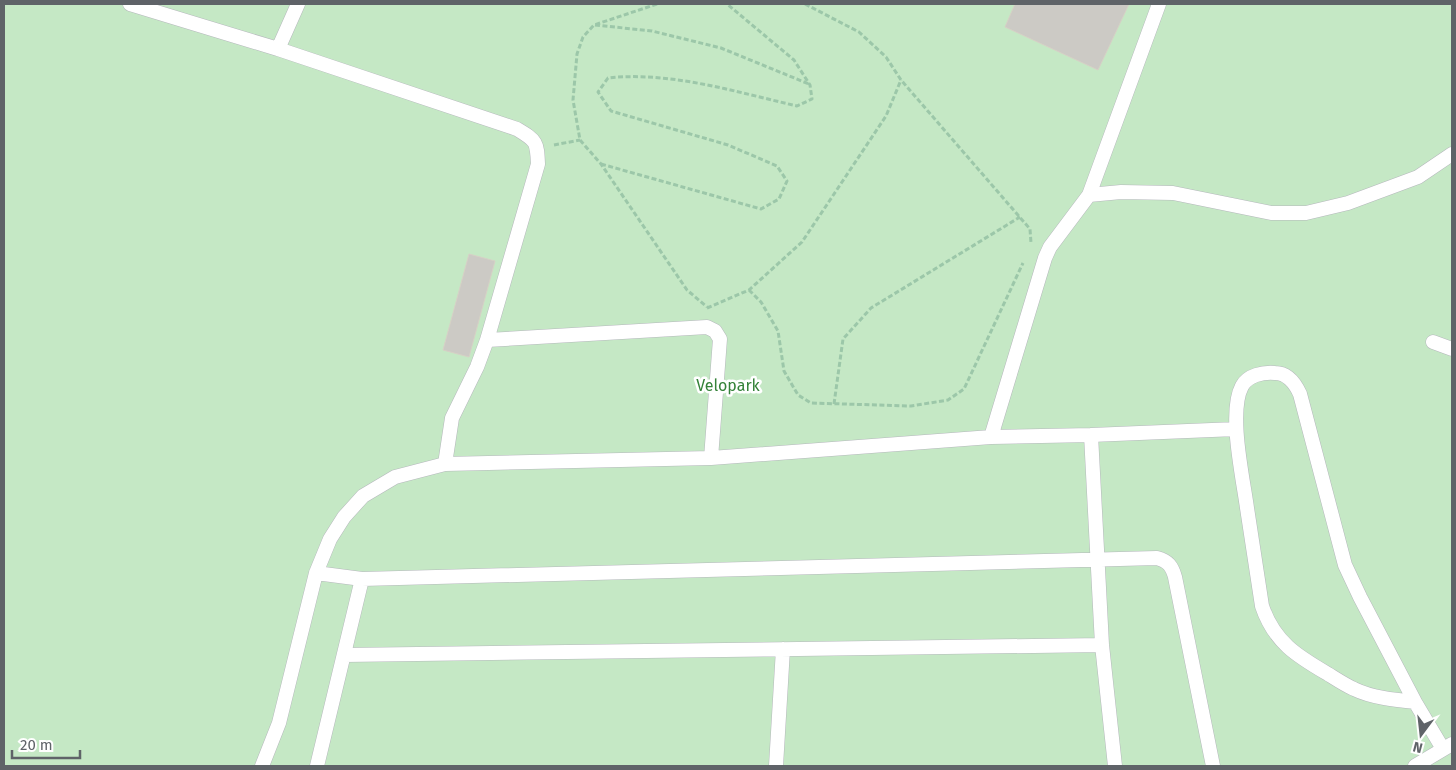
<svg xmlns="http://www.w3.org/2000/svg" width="1456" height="770" font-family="'Fira Sans',sans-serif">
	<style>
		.green { fill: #c5e8c5 }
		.building { fill: #cccac5; stroke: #d6d1c6 }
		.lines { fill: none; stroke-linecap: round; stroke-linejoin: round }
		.service-casing { stroke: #b5b8bc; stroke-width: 15 }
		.path { stroke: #9cc7a9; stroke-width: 3; stroke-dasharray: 5 2.5; stroke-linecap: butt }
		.service { stroke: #fff; stroke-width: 14 }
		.labels { text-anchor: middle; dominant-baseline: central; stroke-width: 5; stroke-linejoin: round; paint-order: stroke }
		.park-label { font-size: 16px; fill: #348238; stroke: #fff }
	</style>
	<rect width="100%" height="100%" fill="#f1efe8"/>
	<path class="green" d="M4,4h1448v762h-1448z"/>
	<path class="building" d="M1015,4h114l-31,66 -93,-43z
		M469,254l26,7 -26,96 -26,-7z"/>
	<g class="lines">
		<g class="service-casing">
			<path id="service" d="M130,4l148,45 239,80c20,12 20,13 21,35l-51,176 -10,27 -25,51 -7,46
				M278,49l20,-45
				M1089,195l32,-3 52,1 98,20h35l42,-10 70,-26 34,-23
				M487,340l220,-13 8,4 5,8 -9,119
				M1433,342l19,7
				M1091,435l11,210 13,121
				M991,437l54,-179 5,-11 39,-52 70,-191
				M316,573l46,6 795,-21c11,3 15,8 18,19l38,189
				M344,655l758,-10
				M1415,702c-20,-2 -42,-4 -61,-13 -9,-4 -18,-10 -26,-15 -31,-18 -54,-32 -66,-68 -5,-32 -10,-65 -15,-98 -4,-30 -19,-96 -5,-122 6,-11 21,-14 33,-13 13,0 20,10 25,21l45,171 15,32 55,105 28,47
				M262,766l17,-43 37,-150 14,-34 14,-22 19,-21 32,-19 50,-13 266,-6 280,-21 100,-2 145,-6
				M317,766l45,-187
				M776,766l7,-117
				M1415,766l37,-22"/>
		</g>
		<path class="path" d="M657,4l-63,21 -11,12 -6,17 -4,46 7,40 21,24 86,126 20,17
			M805,4l54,28 27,25 15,23 129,149 1,14
			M595,25l57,6 69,17 88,36
			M554,145l26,-5
			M601,164l160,45 18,-10 8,-18 -10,-15 -49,-21 -117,-34 -13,-19 10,-14c62,-7 128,14 189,28l15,-7 -2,-14 -16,-25 -67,-56
			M749,290l12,12 17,29 6,40 14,24 13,8 100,3 37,-6 16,-11 59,-126
			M707,308l42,-18 53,-48 84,-126 15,-36
			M834,404l9,-65 28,-31 149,-91"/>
		<use href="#service" class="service"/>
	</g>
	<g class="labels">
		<g class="park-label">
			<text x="728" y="385">Velopark</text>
		</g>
	</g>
	<rect width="1456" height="770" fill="none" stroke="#5f6368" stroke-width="10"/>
	<g transform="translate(1421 735) rotate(195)" stroke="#ffffff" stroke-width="4" paint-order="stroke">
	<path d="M0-4L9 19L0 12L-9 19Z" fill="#5f6368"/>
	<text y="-8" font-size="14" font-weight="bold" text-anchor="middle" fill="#5f6368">N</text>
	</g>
	<path d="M12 750v8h68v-8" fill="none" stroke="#5f6368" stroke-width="2.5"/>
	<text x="20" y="750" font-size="15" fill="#5f6368" stroke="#ffffff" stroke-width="4" paint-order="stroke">20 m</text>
</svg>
